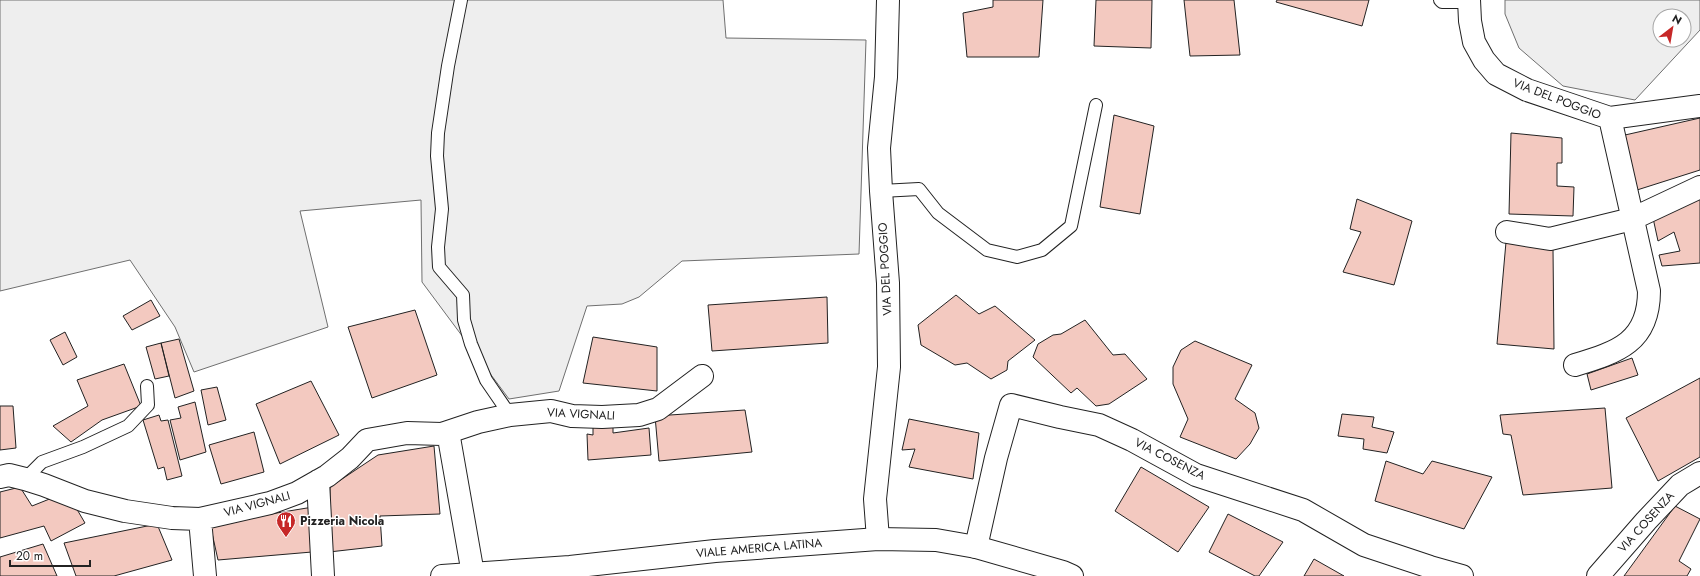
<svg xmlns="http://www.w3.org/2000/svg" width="1700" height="576" font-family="Jost,sans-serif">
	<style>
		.green { fill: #eee; stroke: #6f6f6f; fill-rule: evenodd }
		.building { fill: #f3c9c0; stroke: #222 }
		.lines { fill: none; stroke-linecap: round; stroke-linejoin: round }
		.service-casing { stroke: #222; stroke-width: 14 }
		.minor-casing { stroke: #222; stroke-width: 24 }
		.secondary-casing { stroke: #222; stroke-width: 24 }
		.service { stroke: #fff; stroke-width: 12 }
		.minor { stroke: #fff; stroke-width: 22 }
		.secondary { stroke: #fff; stroke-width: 22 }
		.labels { text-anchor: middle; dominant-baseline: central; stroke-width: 3; stroke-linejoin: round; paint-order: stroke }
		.street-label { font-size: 12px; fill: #222; stroke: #fff }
		.poi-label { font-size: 12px; font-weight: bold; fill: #222; stroke: #fff; text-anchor: start }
	</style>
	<rect width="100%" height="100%" fill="#fff"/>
	<path class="green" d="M0,0h723l3,38 140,2 -7,214 -177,7 -43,36 -17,7 -35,2 -28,85 -50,8 -87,-117 -1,-82 -121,11 28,116 -134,45 -19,-45 -45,-67 -130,31z
		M1505,0h195v30l-65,70 -72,-14 -44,-38 -14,-34zM1660,16h24v24h-24z"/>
	<path class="building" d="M993,0h50l-4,57h-72l-4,-44 30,-6z
		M1096,0h56l-1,48 -57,-2z
		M1184,0h50l6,55 -50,1z
		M1277,0h92l-7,26 -86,-24z
		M1114,115l40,11 -14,88 -40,-7z
		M1700,118v52l-63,20 -12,-55z
		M1511,133l51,5v25h-5v23l17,1 -1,29 -64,-2z
		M1700,198v65l-38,3 -3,-11 21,-4 -6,-19 -16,9 -5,-23z
		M1357,199l55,22 -18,64 -51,-13 18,-40 -11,-3z
		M1506,242l47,6 1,101 -57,-5z
		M956,295l23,19 16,-8 40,34 -27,21 -1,9 -16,9 -24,-16 -12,2 -34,-20 -3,-20z
		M827,297l1,46 -116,8 -4,-46z
		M151,300l9,16 -28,14 -9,-14z
		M415,310l22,65 -65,23 -24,-71z
		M1085,320l28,35 12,-1 22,25 -38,25 -13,2 -19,-18 -6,5 -38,-36 5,-13 15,-9 8,-1z
		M65,332l12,25 -14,8 -13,-25z
		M593,337l64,10v44l-74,-8z
		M179,339l15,52 -19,7 -14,-55z
		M1195,341l57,24 -17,34 20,14 4,15 -9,16 -14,15 -56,-22 8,-18 -15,-35v-17l8,-17z
		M161,343l8,33 -14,3 -9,-32z
		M1632,358l6,17 -47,15 -4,-16z
		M124,364l17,42 -39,14 -31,22 -18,-16 35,-20 -11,-26z
		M1700,378v79l-42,24 -32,-63z
		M311,381l28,54 -59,29 -24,-60z
		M217,387l9,33 -18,5 -7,-35z
		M195,402l11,50 -26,8 -10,-40 11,-2 -3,-11z
		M0,406h13l3,42 -16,2z
		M1605,408l7,80 -89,7 -12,-60 -8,-1 -3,-19z
		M745,410l7,42 -93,9 -4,-45z
		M1342,414l32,3 -2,10 22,5 -7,21 -24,-4 1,-10 -26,-3z
		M159,415l2,6 7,-1 14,56 -15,4 -3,-13 -6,2 -15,-49z
		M909,419l70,14 -6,46 -64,-12 6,-18 -13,1z
		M593,423h20v10l36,-5 2,27 -63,5 -1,-26 6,1z
		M254,432l10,40 -43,12 -12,-39z
		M434,446l6,68 -60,2 2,30 -53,6 1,-65 48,-32z
		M1386,461l37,13 9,-13 60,16 -28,52 -89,-28z
		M1141,467l68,40 -31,45 -63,-41z
		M20,487l12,19 20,-8 23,8 10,17 -34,18 -7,-15 -44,12v-46z
		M1675,506l25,13 -21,42 12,8 -4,7h-63z
		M313,507l-1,45 -94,8 -8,-36z
		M1228,514l55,28 -24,34h-4l-46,-24z
		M157,524l15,36 -58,16h-38l-12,-33z
		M43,544l14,32h-57v-19z
		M1314,559l30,17h-40z"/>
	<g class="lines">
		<g class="service-casing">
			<path id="service" d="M461,0l-13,66 -10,67 -1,23 5,53 -4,38 1,20 24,28 1,25 7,24 15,36 24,35
				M1440,0l2,2h27
				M881,191l38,-2 19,24 49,37 30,7 25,-7 29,-24 25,-121
				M25,479l17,-17 41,-15 45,-21 20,-21 -1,-19"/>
		</g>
		<g class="minor-casing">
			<path id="minor" d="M1469,0l1,21 4,21 10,18 12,14 31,16 83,28 90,-12
				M1507,232l43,7 82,-20 68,-32
				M1575,365c43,-13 74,-23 74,-74l-39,-173
				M448,432l25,142
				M0,477l9,-2 16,4 19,6 41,16 40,10 47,7 28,1 70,-16 27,-10 30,-17 23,-18 17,-18 40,-7 35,1 36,-12 32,-7 41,-4 21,5 30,1 37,-2 19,-6 44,-33
				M318,481l5,95
				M200,519l5,57
				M878,539l-3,-40 14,-132 -1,-84 -7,-92 -2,-43 7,-71 2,-77
				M976,547l20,-89 15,-53 49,12 39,8 33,15 64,35 107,35 61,35 66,22 32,9
				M1598,576l48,-55 34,-36 20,-12"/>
		</g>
		<g class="secondary-casing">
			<path id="secondary" d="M442,576l128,-9 145,-16 163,-12 58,1 40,7 87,25 9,4"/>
		</g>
		<use href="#service" class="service"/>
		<use href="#minor" class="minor"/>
		<use href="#secondary" class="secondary"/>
	</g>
	<defs>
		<g id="restaurant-pin" transform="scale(1)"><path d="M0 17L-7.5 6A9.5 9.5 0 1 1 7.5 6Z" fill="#c62828" stroke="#fff"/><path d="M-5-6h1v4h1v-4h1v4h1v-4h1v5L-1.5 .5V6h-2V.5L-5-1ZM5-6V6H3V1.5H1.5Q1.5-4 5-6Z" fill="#fff"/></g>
	</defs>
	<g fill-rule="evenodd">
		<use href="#restaurant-pin" x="286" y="521"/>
	</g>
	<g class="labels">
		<g class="street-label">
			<text transform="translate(1557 99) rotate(21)">VIA DEL POGGIO</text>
			<text transform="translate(885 269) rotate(-93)">VIA DEL POGGIO</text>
			<text transform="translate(581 414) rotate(3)">VIA VIGNALI</text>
			<text transform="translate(1170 459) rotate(27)">VIA COSENZA</text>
			<text transform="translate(257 504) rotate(-15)">VIA VIGNALI</text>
			<text transform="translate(1646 522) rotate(-48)">VIA COSENZA</text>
			<text transform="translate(759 548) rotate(-5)">VIALE AMERICA LATINA</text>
		</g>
		<g class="poi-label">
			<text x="300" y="521">Pizzeria Nicola</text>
		</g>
	</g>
	<g transform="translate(1672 28) rotate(31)"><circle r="19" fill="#ffffff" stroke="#a7a7a7"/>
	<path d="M0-3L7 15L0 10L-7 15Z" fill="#c62828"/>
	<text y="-6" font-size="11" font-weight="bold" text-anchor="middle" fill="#222222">N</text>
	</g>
	<path d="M10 560v6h80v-6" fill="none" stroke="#222222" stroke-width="2"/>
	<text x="16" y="560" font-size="12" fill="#222222" stroke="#ffffff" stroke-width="3" paint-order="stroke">20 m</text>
</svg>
